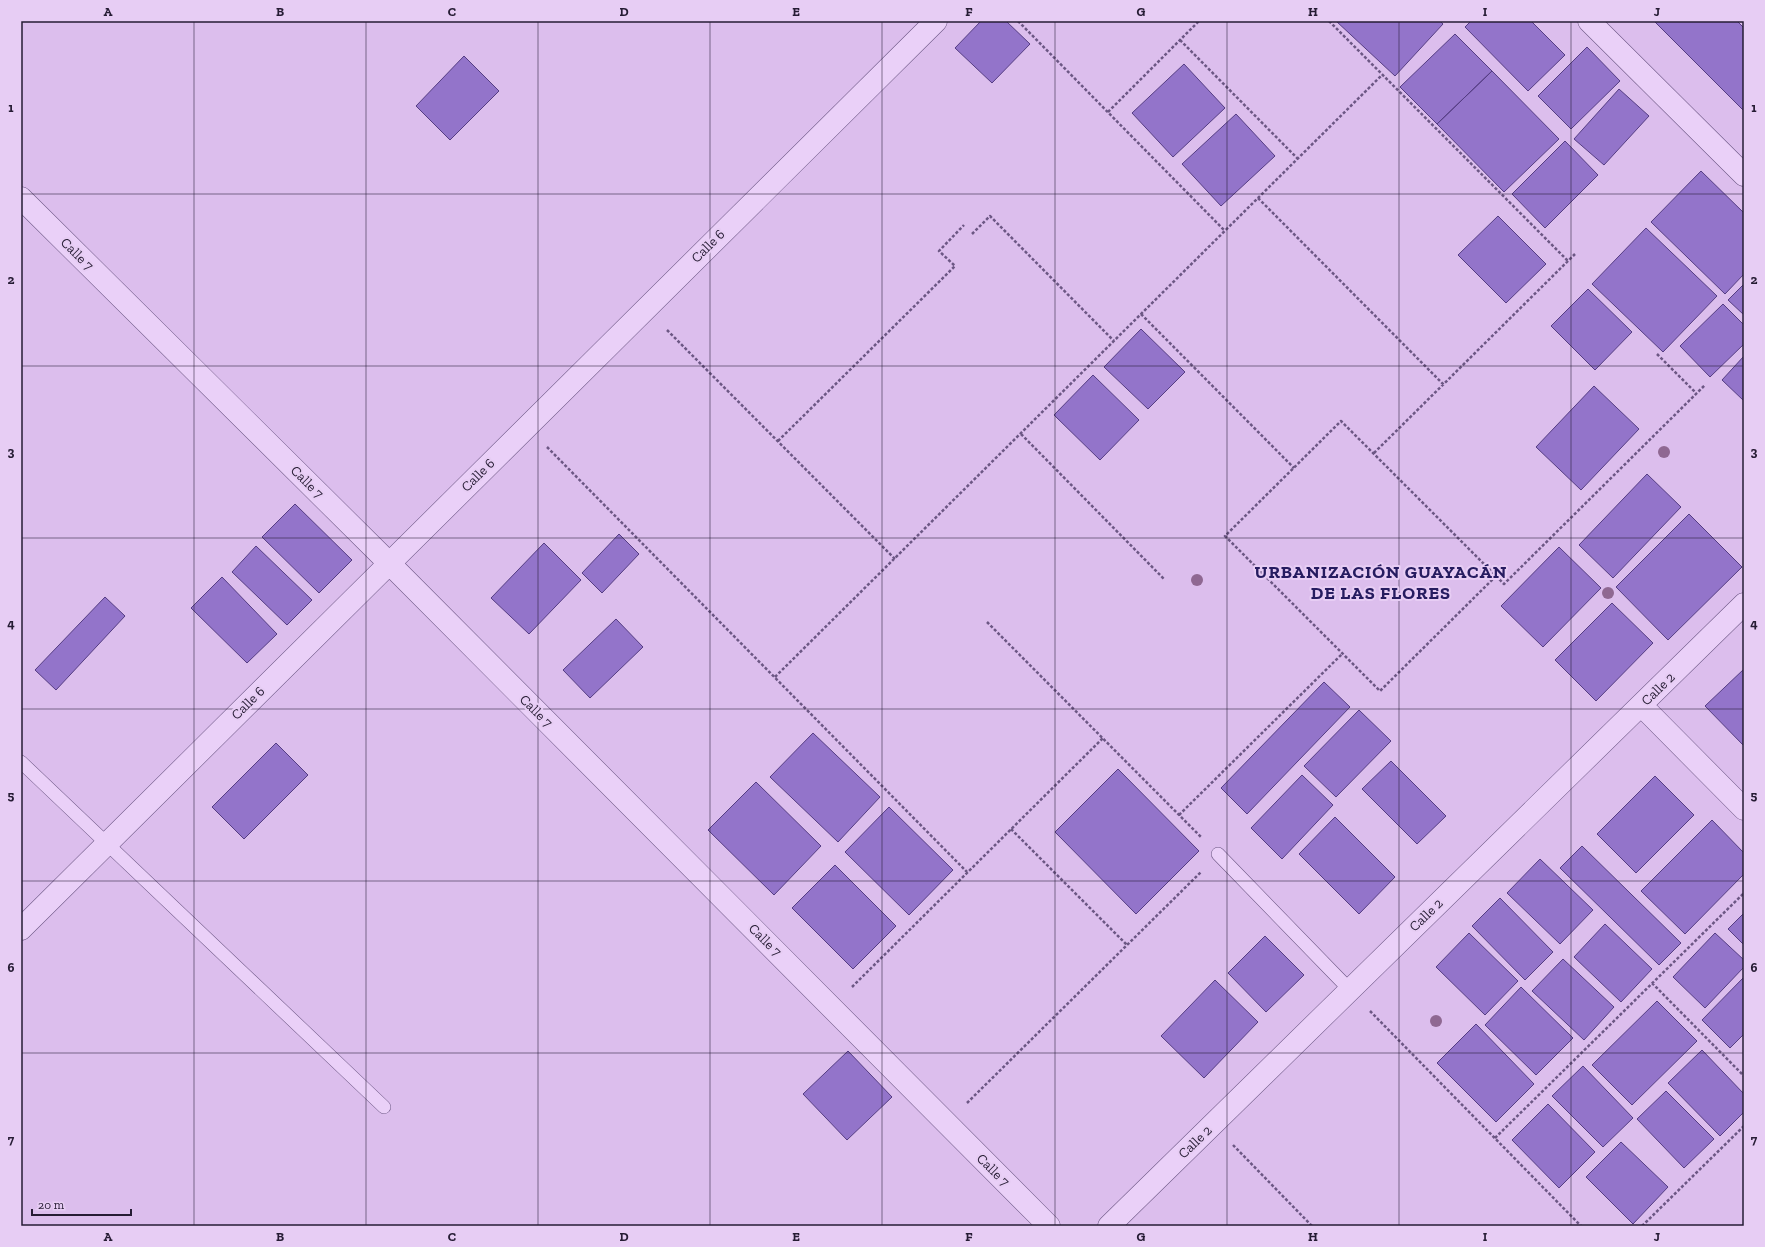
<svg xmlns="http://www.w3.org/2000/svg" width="1765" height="1247" font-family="'Zilla Slab',serif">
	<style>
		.building { fill: #9374ca; stroke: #553d83 }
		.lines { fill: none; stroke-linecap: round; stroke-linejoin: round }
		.lane-casing { stroke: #6c5784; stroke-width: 14 }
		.street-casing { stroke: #6c5784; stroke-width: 23 }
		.path { stroke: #6c5784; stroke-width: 2.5; stroke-dasharray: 3 2; stroke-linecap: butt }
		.lane { stroke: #ead0f8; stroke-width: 13 }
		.street { stroke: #ead0f8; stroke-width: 22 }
		.tree { fill: #8f6892 }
		.grid { fill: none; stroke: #261c34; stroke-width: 1; stroke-opacity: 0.55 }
		.labels { text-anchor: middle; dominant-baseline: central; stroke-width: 4; stroke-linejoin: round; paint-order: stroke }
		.street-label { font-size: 14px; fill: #261c34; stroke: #e7cdf4 }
		.district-label { font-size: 18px; font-weight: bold; letter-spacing: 1px; fill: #261c60; stroke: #e7cdf4 }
		.neatline { fill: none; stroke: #261c34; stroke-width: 1.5 }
		.grid-label { font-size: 13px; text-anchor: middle; font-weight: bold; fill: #261c34 }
	</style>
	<rect width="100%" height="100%" fill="#dcbeed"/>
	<path class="building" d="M981,21h25l24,23 -38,39 -37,-35z
		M1336,21h104l3,3 -48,52z
		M1471,21h60l34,34 -37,36 -63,-64z
		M1654,21h83l7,7v83z
		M1455,34l37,37 -55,53 -37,-37z
		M1587,47l33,34 -49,48 -33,-33z
		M464,56l35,35 -49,49 -34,-34z
		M1184,64l41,44 -52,49 -41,-44z
		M1492,71l67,68 -55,53 -67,-68z
		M1619,89l30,27 -45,49 -30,-26z
		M1236,114l39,42 -54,50 -39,-42z
		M1565,141l33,34 -53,53 -33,-34z
		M1701,171l43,42v61l-19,20 -74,-72z
		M1498,216l48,48 -40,39 -48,-48z
		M1646,228l71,68 -54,56 -71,-68z
		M1744,284v31l-16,-15z
		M1588,289l44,43 -37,38 -44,-44z
		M1723,304l21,21v19l-34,33 -30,-31z
		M1141,329l44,43 -37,37 -44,-42z
		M1744,356v45l-22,-21z
		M1093,375l46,45 -39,40 -46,-45z
		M1594,386l45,43 -58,61 -45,-43z
		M1647,474l34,33 -68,71 -34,-33z
		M295,504l57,56 -33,33 -57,-56z
		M1689,514l53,53 -74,73 -52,-53z
		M619,534l20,20 -37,39 -20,-20z
		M544,543l37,37 -52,54 -38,-36z
		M256,546l56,54 -25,25 -55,-53z
		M1559,547l42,41 -58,59 -42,-41z
		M222,577l55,57 -30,29 -56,-55z
		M105,597l20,19 -69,74 -21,-20z
		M1612,603l41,40 -57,58 -41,-41z
		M616,619l27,28 -53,51 -27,-28z
		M1744,669v77l-39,-40z
		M1324,682l26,25 -103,107 -26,-26z
		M1359,710l32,31 -55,56 -32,-31z
		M813,733l67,64 -42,45 -68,-65z
		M276,743l32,32 -64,64 -32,-32z
		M1391,761l55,55 -29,28 -55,-55z
		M1118,769l81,82 -63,63 -81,-82z
		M1302,775l31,30 -51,54 -31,-31z
		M1655,776l39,39 -58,58 -39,-39z
		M756,782l65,64 -47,49 -66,-65z
		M889,807l64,63 -44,45 -64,-63z
		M1335,817l60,60 -36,37 -60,-60z
		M1712,820l32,33v21l-59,60 -44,-43z
		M1582,846l99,97 -22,22 -99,-97z
		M1540,859l53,51 -33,34 -53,-51z
		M835,865l61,61 -43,43 -61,-61z
		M1500,898l53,54 -28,28 -53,-54z
		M1744,913v32l-16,-16z
		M1605,924l47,45 -31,33 -47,-45z
		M1469,933l49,48 -33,34 -49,-48z
		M1715,933l29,27v7l-39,41 -32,-31z
		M1265,936l39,39 -38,37 -38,-39z
		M1563,959l51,48 -30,33 -52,-49z
		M1744,977v57l-14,14 -28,-28z
		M1215,980l43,42 -54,56 -43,-42z
		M1521,987l52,51 -37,37 -51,-50z
		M1657,1001l40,40 -65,64 -40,-40z
		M1476,1024l58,60 -38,38 -59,-59z
		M1702,1050l42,44v18l-24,24 -52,-53z
		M848,1051l44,46 -45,43 -44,-46z
		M1583,1066l50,52 -30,29 -51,-51z
		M1666,1091l48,48 -30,29 -47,-49z
		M1548,1104l47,48 -36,36 -47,-48z
		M1621,1142l47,45 -35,37 -47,-47z"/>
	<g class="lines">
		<g class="lane-casing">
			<path id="lane" d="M21,762l363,345
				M1218,854l132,136"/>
		</g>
		<g class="street-casing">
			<path id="street" d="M1589,21l155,154
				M21,198l368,365 660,663
				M1641,705l103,104
				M21,929l915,-908
				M1109,1226l635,-622"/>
		</g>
		<path class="path" d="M1018,21l207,210
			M1329,21l239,240
			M1180,40l118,119
			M1108,112l91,-91
			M1258,198l186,187
			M972,234l18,-18 124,125
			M1141,314l153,154
			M667,330l228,229
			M1657,354l39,39
			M1021,434l143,145
			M778,441l177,-175 -16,-15 25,-26
			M547,447l420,425
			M1374,453l201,-199
			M1496,576l-116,115 -155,-155 116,-115 163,163 201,-199
			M987,622l214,215
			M775,677l607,-602
			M1179,815l163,-161
			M1011,829l116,116
			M1652,983l92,93
			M852,987l251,-249
			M1370,1011l211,215
			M967,1103l234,-231
			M1495,1138l249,-245
			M1233,1145l79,81
			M1642,1226l102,-100"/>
		<use href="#lane" class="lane"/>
		<use href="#street" class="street"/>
	</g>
	<g class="tree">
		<circle cx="1664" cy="452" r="6"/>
		<circle cx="1197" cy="580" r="6"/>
		<circle cx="1608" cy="593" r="6"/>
		<circle cx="1436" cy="1021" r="6"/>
	</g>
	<path class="grid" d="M194,21v1205M366,21v1205M538,21v1205M710,21v1205M882,21v1205M1055,21v1205M1227,21v1205M1399,21v1205M1571,21v1205M21,194h1723M21,366h1723M21,538h1723M21,709h1723M21,881h1723M21,1053h1723"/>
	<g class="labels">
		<g class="street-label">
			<text transform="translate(708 246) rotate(-45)">Calle 6</text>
			<text transform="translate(77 254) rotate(45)">Calle 7</text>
			<text transform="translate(478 475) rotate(-45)">Calle 6</text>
			<text transform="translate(307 482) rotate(45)">Calle 7</text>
			<text transform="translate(1658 689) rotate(-44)">Calle 2</text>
			<text transform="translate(248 703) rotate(-45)">Calle 6</text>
			<text transform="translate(536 711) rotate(45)">Calle 7</text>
			<text transform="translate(1426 915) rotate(-44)">Calle 2</text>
			<text transform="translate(765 940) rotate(45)">Calle 7</text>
			<text transform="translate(1195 1142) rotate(-44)">Calle 2</text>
			<text transform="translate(993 1170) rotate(45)">Calle 7</text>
		</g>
		<g class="district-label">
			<text x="1381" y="572">URBANIZACIÓN GUAYACÁN<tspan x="1381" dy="21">DE LAS FLORES</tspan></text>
		</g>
	</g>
	<rect width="1765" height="1247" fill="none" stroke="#e7cdf4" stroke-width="44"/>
	<path d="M32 1209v6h99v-6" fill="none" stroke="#261c34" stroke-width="2"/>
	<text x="38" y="1209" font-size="12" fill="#261c34" stroke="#e7cdf4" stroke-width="3" paint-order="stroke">20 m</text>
	<rect x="22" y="22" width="1721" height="1203" class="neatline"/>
	<g class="grid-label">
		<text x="108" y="16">A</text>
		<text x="280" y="16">B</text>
		<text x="452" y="16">C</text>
		<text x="624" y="16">D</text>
		<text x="796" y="16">E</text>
		<text x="969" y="16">F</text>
		<text x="1141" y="16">G</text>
		<text x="1313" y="16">H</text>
		<text x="1485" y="16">I</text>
		<text x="1657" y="16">J</text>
		<text x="11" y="112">1</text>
		<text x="1754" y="112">1</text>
		<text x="11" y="284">2</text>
		<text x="1754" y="284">2</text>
		<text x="11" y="456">3</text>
		<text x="1754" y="456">3</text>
		<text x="11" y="628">4</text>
		<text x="1754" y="628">4</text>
		<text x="11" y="800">5</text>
		<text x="1754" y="800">5</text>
		<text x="11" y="972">6</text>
		<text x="1754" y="972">6</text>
		<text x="11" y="1144">7</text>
		<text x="1754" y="1144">7</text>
		<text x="108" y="1241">A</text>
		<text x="280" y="1241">B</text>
		<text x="452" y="1241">C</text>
		<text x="624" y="1241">D</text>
		<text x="796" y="1241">E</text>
		<text x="969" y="1241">F</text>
		<text x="1141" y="1241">G</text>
		<text x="1313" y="1241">H</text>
		<text x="1485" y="1241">I</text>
		<text x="1657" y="1241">J</text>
	</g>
</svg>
